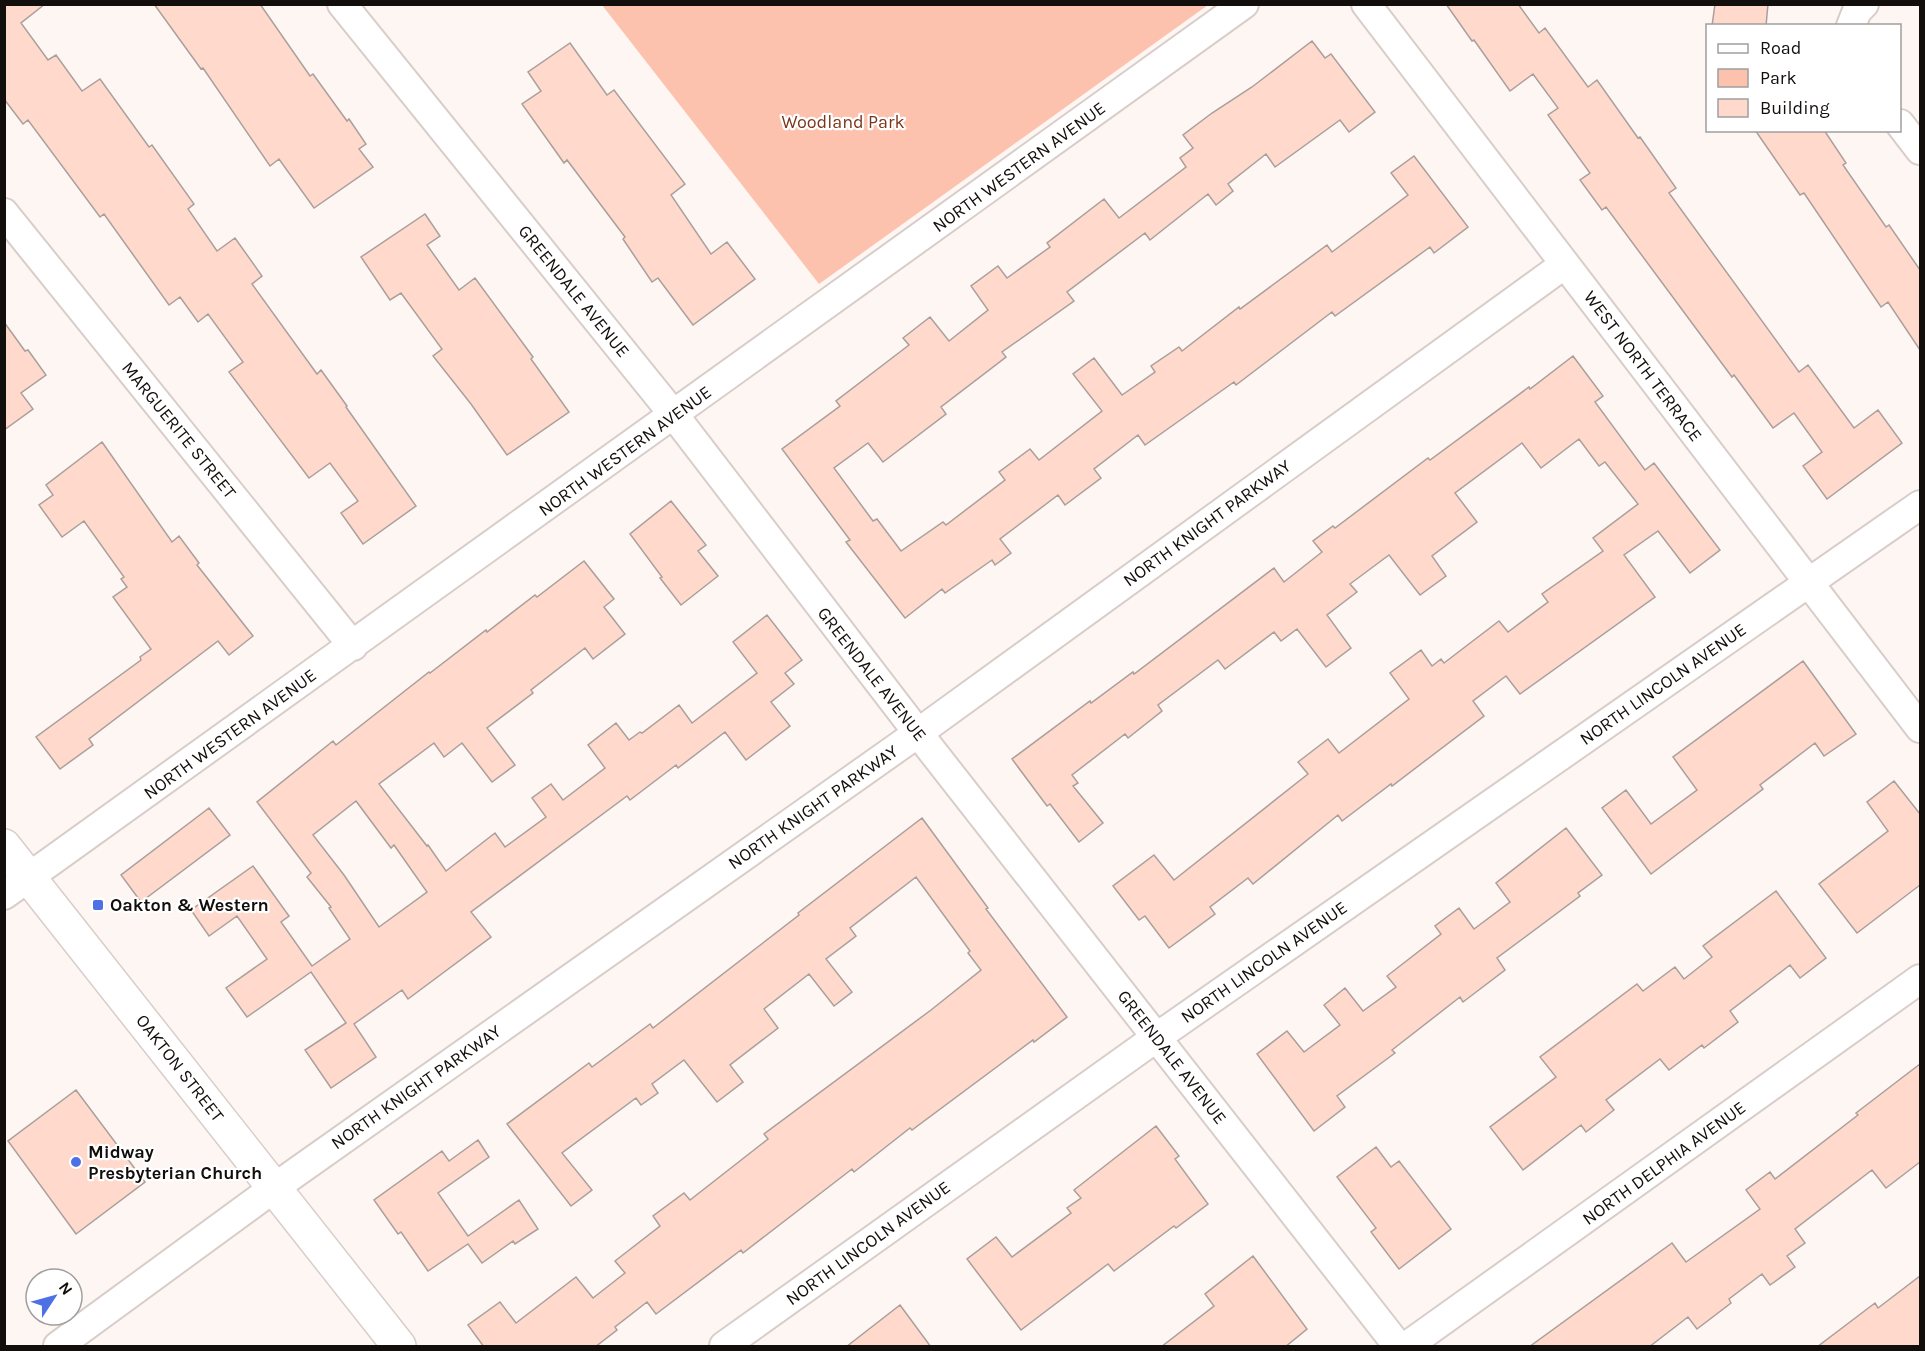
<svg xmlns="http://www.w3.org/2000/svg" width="1925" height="1351" font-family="Karla,sans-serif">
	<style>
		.green { fill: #fdc2ae }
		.building { fill: #ffd9cb; stroke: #ab9f9b; stroke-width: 1.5; fill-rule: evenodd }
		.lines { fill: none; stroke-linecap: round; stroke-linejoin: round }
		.street-casing { stroke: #d9cdc9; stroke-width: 32 }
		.secondary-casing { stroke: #d9cdc9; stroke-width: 36 }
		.street { stroke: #fff; stroke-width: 28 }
		.secondary { stroke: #fff; stroke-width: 33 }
		.poi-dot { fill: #4d71e5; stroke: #fff; stroke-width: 2 }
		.labels { text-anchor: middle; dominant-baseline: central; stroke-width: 4.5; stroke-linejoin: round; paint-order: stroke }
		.park-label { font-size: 18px; fill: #7c351a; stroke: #fff }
		.street-label { font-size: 18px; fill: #120e0c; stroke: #fff }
		.poi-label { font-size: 18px; font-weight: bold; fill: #120e0c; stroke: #fff; text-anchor: start }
	</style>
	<rect width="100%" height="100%" fill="#fdf6f3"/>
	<path class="green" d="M602,5h606l-389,279z"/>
	<path class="building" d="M4,4h41l-24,19 27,37 8,-5 26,36 18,-12 49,68 3,-2 42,59 -6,5 29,42 18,-13 27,38 -10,8 65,90 4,-4 26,36 -1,1 70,99 -53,38 -22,-31 17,-12 -28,-38 -21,15 -80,-106 14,-10 -35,-48 -10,8 -18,-25 -11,8 -65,-91 -4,3 -72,-97 -5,4 -19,-25z
		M154,4h106l50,72 3,-2 34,47 2,-2 17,25 -7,5 14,18 -59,41 -35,-49 -9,7 -67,-98 -2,1z
		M1446,4h72l21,29 6,-5 43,59 9,-7 41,58 2,-1 36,51 -7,5 130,179 9,-7 46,63 24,-18 24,33 -75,56 -24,-33 19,-14 -28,-39 -21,15 -39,-53 -2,2 -126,-170 -4,3 -22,-30 10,-7 -42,-58 10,-7 -25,-34 -23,17 -36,-51 -2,1z
		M1715,4h53l-2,22h-54z
		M1312,41l13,17 6,-4 44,58 -26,20 -9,-12 -65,47 -9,-13 -38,30 5,7 -17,14 -8,-11 -58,46 -5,-7 -78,59 7,9 -72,51 4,5 -65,50 5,7 -63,48 -15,-19 -34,25 39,53 4,-2 24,32 42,-29 3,3 59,-45 -6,-8 31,-23 9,11 63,-49 -29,-37 21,-16 28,37 33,-23 -4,-6 28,-19 3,4 57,-44 1,2 87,-64 5,7 76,-57 -17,-22 23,-17 54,71 -34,26 -4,-6 -95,69 -3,-4 -96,73 -2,-3 -89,63 -7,-10 -44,34 7,9 -36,27 -7,-10 -58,44 11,14 -16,12 -3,-5 -47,33 -3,-4 -37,29 -59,-76 4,-2 -68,-91 58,-43 -4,-5 73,-56 -6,-7 27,-21 19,24 39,-31 -17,-24 27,-20 9,12 43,-31 -3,-4 57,-44 15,19 67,-51 -6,-9 13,-10 -10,-13 29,-22 40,-26z
		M570,43l37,52 7,-5 71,94 -14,11 40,59 16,-12 28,37 -62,46 -35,-47 -6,4 -29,-43 2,-2 -58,-77 -3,3 -42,-59 19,-13 -13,-19z
		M1755,130h69l22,33 -3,2 43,62 3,-2 31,45v80l-32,-48 -7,5 -77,-114 -4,2z
		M425,214l15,22 -13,9 32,45 16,-12 58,79 -2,2 38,53 -62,43 -36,-51 -38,-48 9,-7 -41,-56 -11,7 -29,-43z
		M4,322l21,29 3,-1 18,25 -25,18 12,16 -29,21z
		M1573,356l30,40 -8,6 50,68 9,-7 66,87 -30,23 -32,-42 -34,24 31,42 -135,97 -14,-18 -33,25 11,15 -92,70 -1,-2 -49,37 -4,-6 -85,69 -5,-6 -38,29 5,7 -46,34 -24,-32 -6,4 -26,-34 41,-31 20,25 134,-106 -10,-12 30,-23 11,14 70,-54 -19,-26 31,-23 11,16 9,-7 3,4 55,-42 9,11 40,-30 -6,-8 61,-43 -10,-13 45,-34 -33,-42 -6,4 -20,-27 -38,29 -19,-25 -67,50 22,29 -45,34 14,20 -26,19 -31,-40 -39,29 7,8 -30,23 24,33 -25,19 -29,-38 -16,12 -7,-9 -49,37 -7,-9 -60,45 4,6 -34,27 -3,-4 -53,41 6,8 -5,3 30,37 -24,19 -29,-38 -3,2 -35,-47 78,-58 1,2 42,-31 1,2 140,-106 10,14 38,-30 -9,-11 20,-15 2,2 93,-70 2,2 99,-73 1,2z
		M102,442l70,100 7,-6 20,27 -2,2 56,71 -24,19 -11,-14 -129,98 4,6 -33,24 -24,-32 105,-77 -1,-3 11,-8 -38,-52 14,-10 -6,-8 3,-2 -40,-56 -22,16 -23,-32 14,-10 -7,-10z
		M671,501l35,44 -8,6 20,25 -37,29 -21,-27 2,-1 -32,-43z
		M584,561l30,38 -10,8 21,27 -32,25 -8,-11 -54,42 2,3 -46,35 28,37 -23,17 -30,-39 -18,14 -10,-14 -55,41 48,62 1,-1 18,26 49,-38 10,14 41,-30 -14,-19 19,-14 12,16 42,-32 -17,-23 28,-22 13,17 11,-8 2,1 37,-28 13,18 65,-50 -24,-31 34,-27 35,45 -17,13 9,11 -23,18 19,24 -44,34 -21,-28 -47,36 -2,-3 -46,35 -3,-4 -156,116 20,25 -83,62 -6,-9 -48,34 22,33 -45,31 -26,-38 41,-27 -35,-51 -64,45 -21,-29 41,-29 -30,-43 -28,20 -18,-26 62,-44 36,50 -8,6 31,44 38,-27 -21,-31 2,-1 -24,-30 4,-4 -54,-71 76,-61 3,4 93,-73 1,1 56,-43 1,2 48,-37 2,2zM356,801l35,47 3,-3 33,47 -48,35 -35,-52 -31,-40z
		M1803,661l53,73 -32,22 -9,-13 -55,42 3,4 -112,85 -49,-66 24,-18 25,34 46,-34 -24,-33z
		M1894,781l26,33v71l-63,48 -38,-49 69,-53 -21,-29z
		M209,808l21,27 -89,67 -20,-27z
		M922,818l66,90 -2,1 81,108 -33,25 -1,-2 -121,90 -2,-2 -56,44 -2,-3 -109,84 -2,-3 -85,64 -9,-12 -32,25 2,3 -22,17h-111l-16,-22 32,-23 16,21 60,-46 17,21 32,-25 -10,-12 45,-35 -7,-10 31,-23 6,7 78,-61 -4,-5 167,-124 50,-40 -13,-17 2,-2 -54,-74 -66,51 6,8 -30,23 26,33 -18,14 -25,-32 -45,35 14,19 -48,37 13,17 -26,20 -33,-42 -32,24 6,9 -17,12 -5,-7 -74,55 30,37 -21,16 -64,-82 82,-61 3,4 58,-43 3,4 146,-113 -1,-2z
		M1566,828l36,47 -24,18 2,3 -83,62 8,12 -42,32 -3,-5 -68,53 3,3 -58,43 8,11 -31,24 -57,-77 30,-23 17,21 36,-27 -16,-20 21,-17 18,23 33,-24 -9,-11 54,-42 -6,-8 24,-18 15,21 36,-27 -14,-19z
		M1776,891l50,67 -26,20 -10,-13 -60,46 8,11 -34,26 -2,-3 -33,25 -9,-11 -54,41 8,10 -28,22 -5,-7 -58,45 -33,-43 66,-50 -16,-20 97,-73 6,7 32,-24 9,12 28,-22 -9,-11z
		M1920,1064v98l-34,26 -14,-18 -77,59 10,14 -18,13 8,11 -25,18 -8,-11 -33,25 2,4 -34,26 -9,-12 -39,30h-120l143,-104 14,19 74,-53 -14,-19 24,-18 5,7 83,-64 -2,-2z
		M76,1090l69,92 -69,52 -68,-93z
		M1156,1126l23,30 -4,3 33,45 -32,24 -2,-2 -60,45 -6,-7 -87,66 -54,-71 29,-22 16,20 59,-44 -4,-5 14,-10 -7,-8z
		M478,1140l11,17 -51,36 30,43 51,-36 19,29 -23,15 -2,-3 -31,22 -14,-19 -40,27 -27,-39 -3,2 -24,-34 68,-49 7,10z
		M1376,1147l15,20 8,-6 52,68 -52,40 -28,-37 5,-4 -39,-51z
		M1253,1256l54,73 -22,18h-124l53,-41 -9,-12z
		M1920,1276v71h-103l58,-44 3,5z
		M900,1305l31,42h-85z"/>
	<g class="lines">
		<g class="street-casing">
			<path id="street" d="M342,4l332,411 244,318 480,613
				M1366,4l554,724
				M1851,26l6,-15 7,-7
				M1900,124l20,26
				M4,213l349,433
				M4,895l1240,-891
				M58,1346l216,-158 644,-455 647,-469
				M724,1346l433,-309 763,-532
				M1407,1346l513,-367"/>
		</g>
		<g class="secondary-casing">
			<path id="secondary" d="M4,846l395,500"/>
		</g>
		<use href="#street" class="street"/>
		<use href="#secondary" class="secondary"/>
	</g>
	<g class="poi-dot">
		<rect x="92" y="899" width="12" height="12" rx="3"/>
		<circle cx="76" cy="1162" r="6"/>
	</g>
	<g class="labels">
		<g class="park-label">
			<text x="843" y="122">Woodland Park</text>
		</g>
		<g class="street-label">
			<text transform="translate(1019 167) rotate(-36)">NORTH WESTERN AVENUE</text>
			<text transform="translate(574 291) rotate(51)">GREENDALE AVENUE</text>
			<text transform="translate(1643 366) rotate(53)">WEST NORTH TERRACE</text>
			<text transform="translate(179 430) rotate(51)">MARGUERITE STREET</text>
			<text transform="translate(625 451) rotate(-36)">NORTH WESTERN AVENUE</text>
			<text transform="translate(1207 523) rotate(-36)">NORTH KNIGHT PARKWAY</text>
			<text transform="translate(872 674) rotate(52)">GREENDALE AVENUE</text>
			<text transform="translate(1663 684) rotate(-35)">NORTH LINCOLN AVENUE</text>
			<text transform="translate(230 734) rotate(-36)">NORTH WESTERN AVENUE</text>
			<text transform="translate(813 807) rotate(-35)">NORTH KNIGHT PARKWAY</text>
			<text transform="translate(1264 962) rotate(-35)">NORTH LINCOLN AVENUE</text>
			<text transform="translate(1172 1057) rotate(52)">GREENDALE AVENUE</text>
			<text transform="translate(180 1068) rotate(52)">OAKTON STREET</text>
			<text transform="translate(416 1087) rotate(-35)">NORTH KNIGHT PARKWAY</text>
			<text transform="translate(1664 1163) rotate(-36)">NORTH DELPHIA AVENUE</text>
			<text transform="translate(868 1243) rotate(-36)">NORTH LINCOLN AVENUE</text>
		</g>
		<g class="poi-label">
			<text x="110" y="905">Oakton &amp; Western</text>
			<text x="88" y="1152">Midway<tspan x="88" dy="21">Presbyterian Church</tspan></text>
		</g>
	</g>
	<rect width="1925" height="1351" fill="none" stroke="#120e0c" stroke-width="12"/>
	<rect x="1706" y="24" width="195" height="108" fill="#ffffff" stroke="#a09f9e" stroke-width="1.5"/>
	<rect x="1718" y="44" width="30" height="9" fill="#ffffff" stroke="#a09f9e" stroke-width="1.5"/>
	<text x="1760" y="54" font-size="18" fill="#120e0c">Road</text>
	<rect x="1718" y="69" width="30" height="18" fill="#fdc2ae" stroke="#a09f9e" stroke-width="1.5"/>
	<text x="1760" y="84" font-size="18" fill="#120e0c">Park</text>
	<rect x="1718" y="99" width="30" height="18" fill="#ffd9cb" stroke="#a09f9e" stroke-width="1.5"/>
	<text x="1760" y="114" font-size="18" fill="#120e0c">Building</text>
	<g transform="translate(54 1297) rotate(54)"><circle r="28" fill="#ffffff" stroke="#a09f9e" stroke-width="1.5"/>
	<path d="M0-4.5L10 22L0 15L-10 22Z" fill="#4d71e5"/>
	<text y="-9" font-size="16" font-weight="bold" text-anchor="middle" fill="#120e0c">N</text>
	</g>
</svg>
